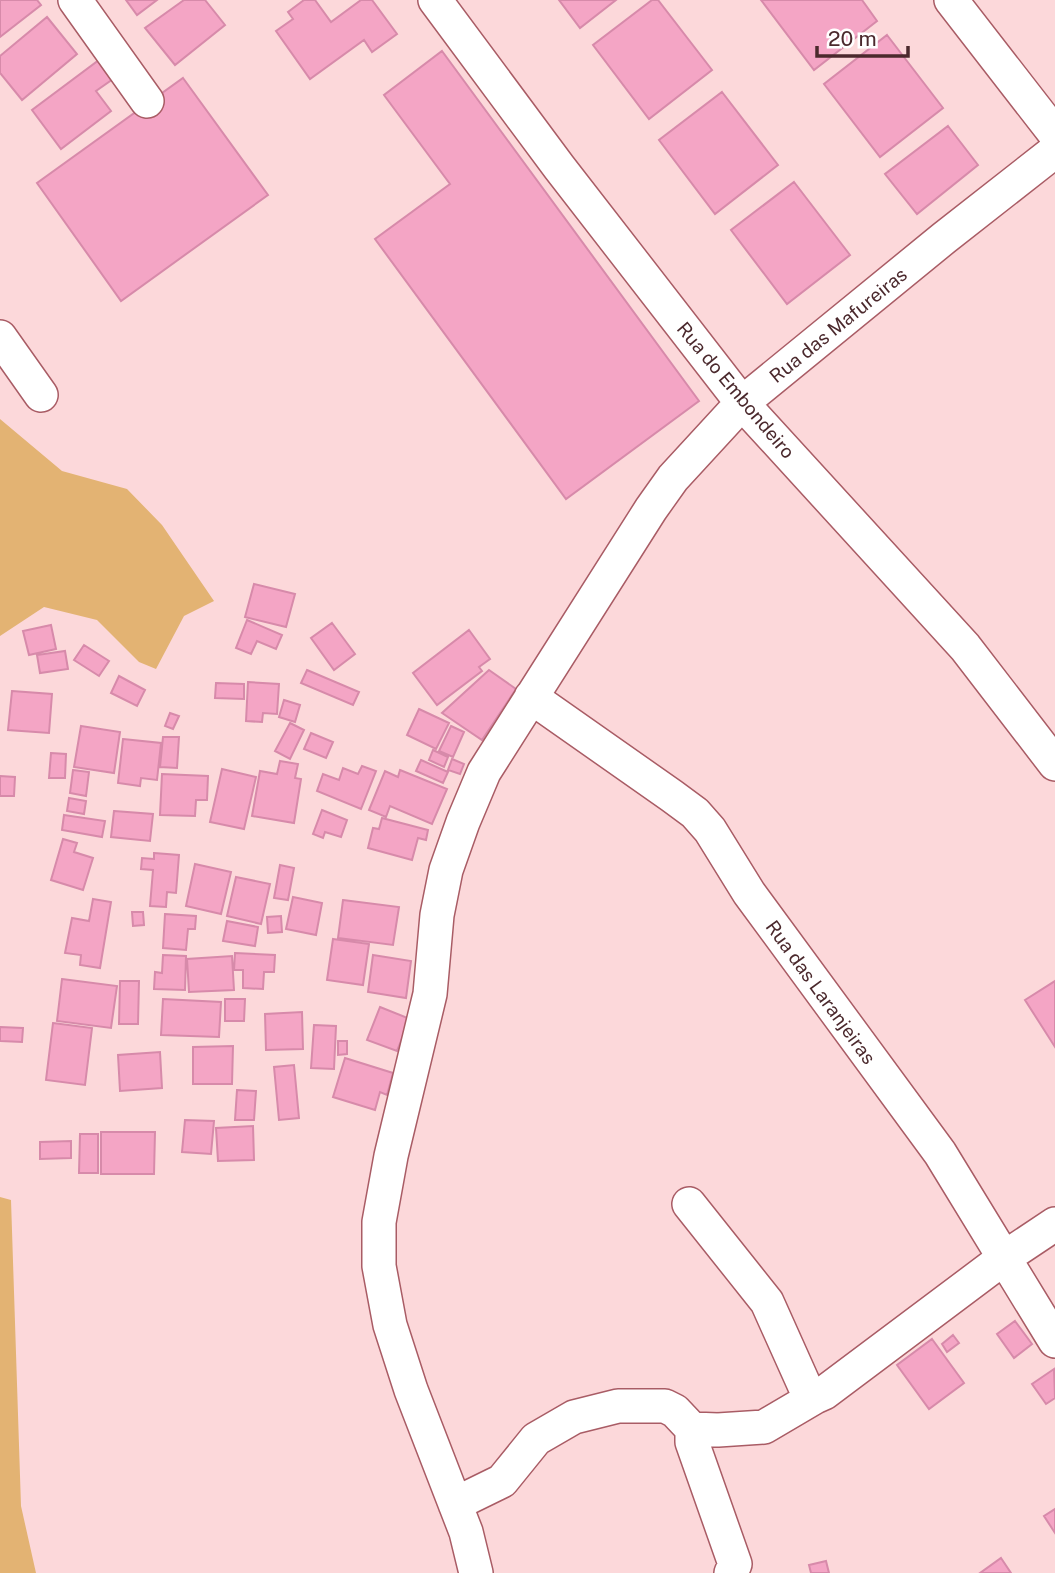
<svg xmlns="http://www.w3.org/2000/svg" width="1055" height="1573" font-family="'Public Sans',sans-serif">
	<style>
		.green { fill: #e3b373 }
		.building { fill: #f4a5c5; stroke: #d78aaa; stroke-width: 2 }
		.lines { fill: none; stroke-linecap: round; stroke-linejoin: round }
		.minor-casing { stroke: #a95c65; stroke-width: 36 }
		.minor { stroke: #fff; stroke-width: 33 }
		.labels { text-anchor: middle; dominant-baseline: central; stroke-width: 5; stroke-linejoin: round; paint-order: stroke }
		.street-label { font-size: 19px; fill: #4b292d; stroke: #fff }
	</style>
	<rect width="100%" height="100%" fill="#fcd8da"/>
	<path class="green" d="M0,419l62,52 65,18 35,36 52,76 -30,15 -28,53 -17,-7 -42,-42 -53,-13 -44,29z
		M0,1197l11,3 10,306 15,67h-36z"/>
	<path class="building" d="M0,0h37l4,5 -41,32z
		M126,0h31l-20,15z
		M184,0h21l20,25 -50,40 -30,-37z
		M304,0h11l16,22 30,-22h11l25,34 -25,18 -8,-12 -54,39 -34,-48 17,-12 -5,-7z
		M559,0h57l-36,28z
		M652,0h6l54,70 -63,49 -56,-74z
		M761,0h101l15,21 -63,49z
		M47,17l30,37 -55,46 -22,-27v-17z
		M887,35l56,73 -63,49 -56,-73z
		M442,51l257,350 -133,98 -191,-260 75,-55 -66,-89z
		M99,60l14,19 -17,12 15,20 -50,38 -29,-39z
		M183,78l85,117 -147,106 -84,-118z
		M722,92l56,73 -63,49 -56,-74z
		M948,126l30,39 -61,49 -32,-40z
		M794,182l56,73 -63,49 -56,-74z
		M254,584l41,10 -9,33 -41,-10z
		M247,620l35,15 -6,14 -19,-8 -6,13 -15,-6z
		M332,623l23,31 -21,16 -23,-32z
		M51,625l5,24 -27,6 -6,-24z
		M469,630l21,29 -11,8 3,4 -45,34 -24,-32z
		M84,645l25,16 -10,15 -25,-16z
		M65,651l3,18 -28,4 -3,-18z
		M307,670l52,22 -6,13 -52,-22z
		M489,670l27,19 -34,51 -40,-27z
		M119,676l26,14 -8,16 -26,-13z
		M248,682l31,2 -2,30 -14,-1 -1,9 -16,-1z
		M216,683l28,1v15l-29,-1z
		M12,691l40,3 -3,39 -41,-3z
		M284,700l16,5 -5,17 -16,-5z
		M419,709l30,14 -13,26 -29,-14z
		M170,713l9,3 -6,13 -8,-3z
		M290,723l14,7 -14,29 -15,-8z
		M81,726l39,6 -6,41 -40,-6z
		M451,726l13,6 -11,25 -14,-6z
		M311,733l22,9 -7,16 -22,-9z
		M163,737h16l-2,31 -17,-1z
		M123,739l38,4 -4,37 -16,-2 -1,8 -22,-3z
		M433,750l15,7 -4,10 -15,-7z
		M51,753l15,1 -1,24h-16z
		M452,759l12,5 -4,10 -12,-4z
		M421,760l27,12 -5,11 -27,-12z
		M280,761l18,3 -3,14 6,1 -7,44 -42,-7 8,-45 17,3z
		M362,766l14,5 -15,38 -44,-18 6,-17 16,6 4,-12 15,6z
		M222,769l34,8 -12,52 -34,-7z
		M73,770l16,2 -3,24 -16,-3z
		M400,770l47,19 -15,35 -42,-18 -4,11 -17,-7 16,-39 13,6z
		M162,774l46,2 -1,24h-11l-1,16 -35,-1z
		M0,776l15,1 -1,19h-14z
		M69,798l17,3 -2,13 -17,-3z
		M322,810l25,10 -6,17 -16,-5 -2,6 -10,-4z
		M114,811l39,3 -3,27 -39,-4z
		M64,815l41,6 -3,16 -40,-7z
		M382,818l46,12 -2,10 -8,-2 -6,22 -44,-12 5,-20 6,1z
		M63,839l14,4 -3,9 19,6 -10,32 -32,-10z
		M154,853l25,2 -3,38 -9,-1 -1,15 -16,-1 3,-36 -12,-1 1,-11 12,1z
		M195,864l36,8 -10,42 -35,-8z
		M280,865l14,3 -6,32 -14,-2z
		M236,877l34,7 -9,40 -34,-8z
		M293,897l29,6 -6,32 -30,-6z
		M93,899l18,3 -11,66 -20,-3 1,-10 -16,-2 7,-35 17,3z
		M343,900l56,7 -6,38 -55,-7z
		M132,912h11l1,13 -11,1z
		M165,914l31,2 -1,13h-7l-2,21 -23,-2z
		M281,916l1,16 -14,1 -1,-16z
		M227,921l31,6 -3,19 -32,-5z
		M333,939l36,5 -6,41 -36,-5z
		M235,953l40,2 -1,17h-10l-1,17 -20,-1v-18h-9z
		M163,955l23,1 -1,34 -31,-1 1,-17 7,1z
		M373,955l38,6 -5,37 -38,-6z
		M232,956l2,34 -45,2 -2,-33z
		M62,979l55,7 -6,42 -54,-7z
		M120,981h19l-1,43h-19z
		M1055,981v66l-30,-47z
		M163,999l58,3 -2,35 -58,-2z
		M225,999h20l-1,22h-19z
		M380,1007l30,12 -13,32 -30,-11z
		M302,1012l1,37 -37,1 -1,-36z
		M53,1023l39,5 -7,57 -39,-5z
		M314,1025l22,1 -2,43 -23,-1z
		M0,1027l23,1 -1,14 -22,-1z
		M338,1041h9v13l-9,1z
		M233,1046l-1,38h-39v-37z
		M160,1052l2,36 -42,3 -2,-36z
		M345,1058l48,15 -6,22 -7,-3 -5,18 -42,-13z
		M294,1065l5,53 -20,2 -5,-53z
		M237,1090l19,1 -2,29h-19z
		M185,1120l29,1 -3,33 -29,-2z
		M253,1126l1,34 -36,1 -2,-33z
		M101,1132h54l-1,42h-53z
		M80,1134h18v39h-19z
		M71,1141v17l-31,1v-17z
		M1015,1321l17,23 -18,14 -17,-24z
		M953,1335l6,8 -12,9 -5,-8z
		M932,1339l32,44 -35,26 -32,-44z
		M1054,1369l1,29 -9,6 -14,-20z
		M1055,1509v24l-11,-17z
		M1001,1558l10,15h-31z
		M826,1561l3,12h-18l-2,-8z"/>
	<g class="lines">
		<g class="minor-casing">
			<path id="minor" d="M75,0l72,101
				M435,0l124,167 183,236 223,244 90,117
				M951,0l104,134
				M0,337l41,58
				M531,697l141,99 23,17 15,17 39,63 191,260 115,188
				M689,1204l78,98 39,87 9,8 9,-4 180,-135 51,-34
				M692,1429v13l43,122 -4,9
				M455,1504l47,-23 34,-42 38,-22 44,-11h47l10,5 17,18 26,1 46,-3 51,-30
				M476,1573l-10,-41 -55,-142 -21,-65 -11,-59v-44l12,-66 39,-162 7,-79 9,-45 17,-48 21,-50 167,-263 22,-31 69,-75 202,-165 111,-87"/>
		</g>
		<use href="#minor" class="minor"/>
	</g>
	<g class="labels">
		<g class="street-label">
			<text transform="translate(838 325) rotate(-39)">Rua das Mafureiras</text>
			<text transform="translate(736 390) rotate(50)">Rua do Embondeiro</text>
			<text transform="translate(821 992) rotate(54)">Rua das Laranjeiras</text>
		</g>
	</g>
	<path d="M817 46v10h91v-10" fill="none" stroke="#4b292d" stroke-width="3.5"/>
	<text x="828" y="46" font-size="21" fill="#4b292d" stroke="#ffffff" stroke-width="5" paint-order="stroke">20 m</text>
</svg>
